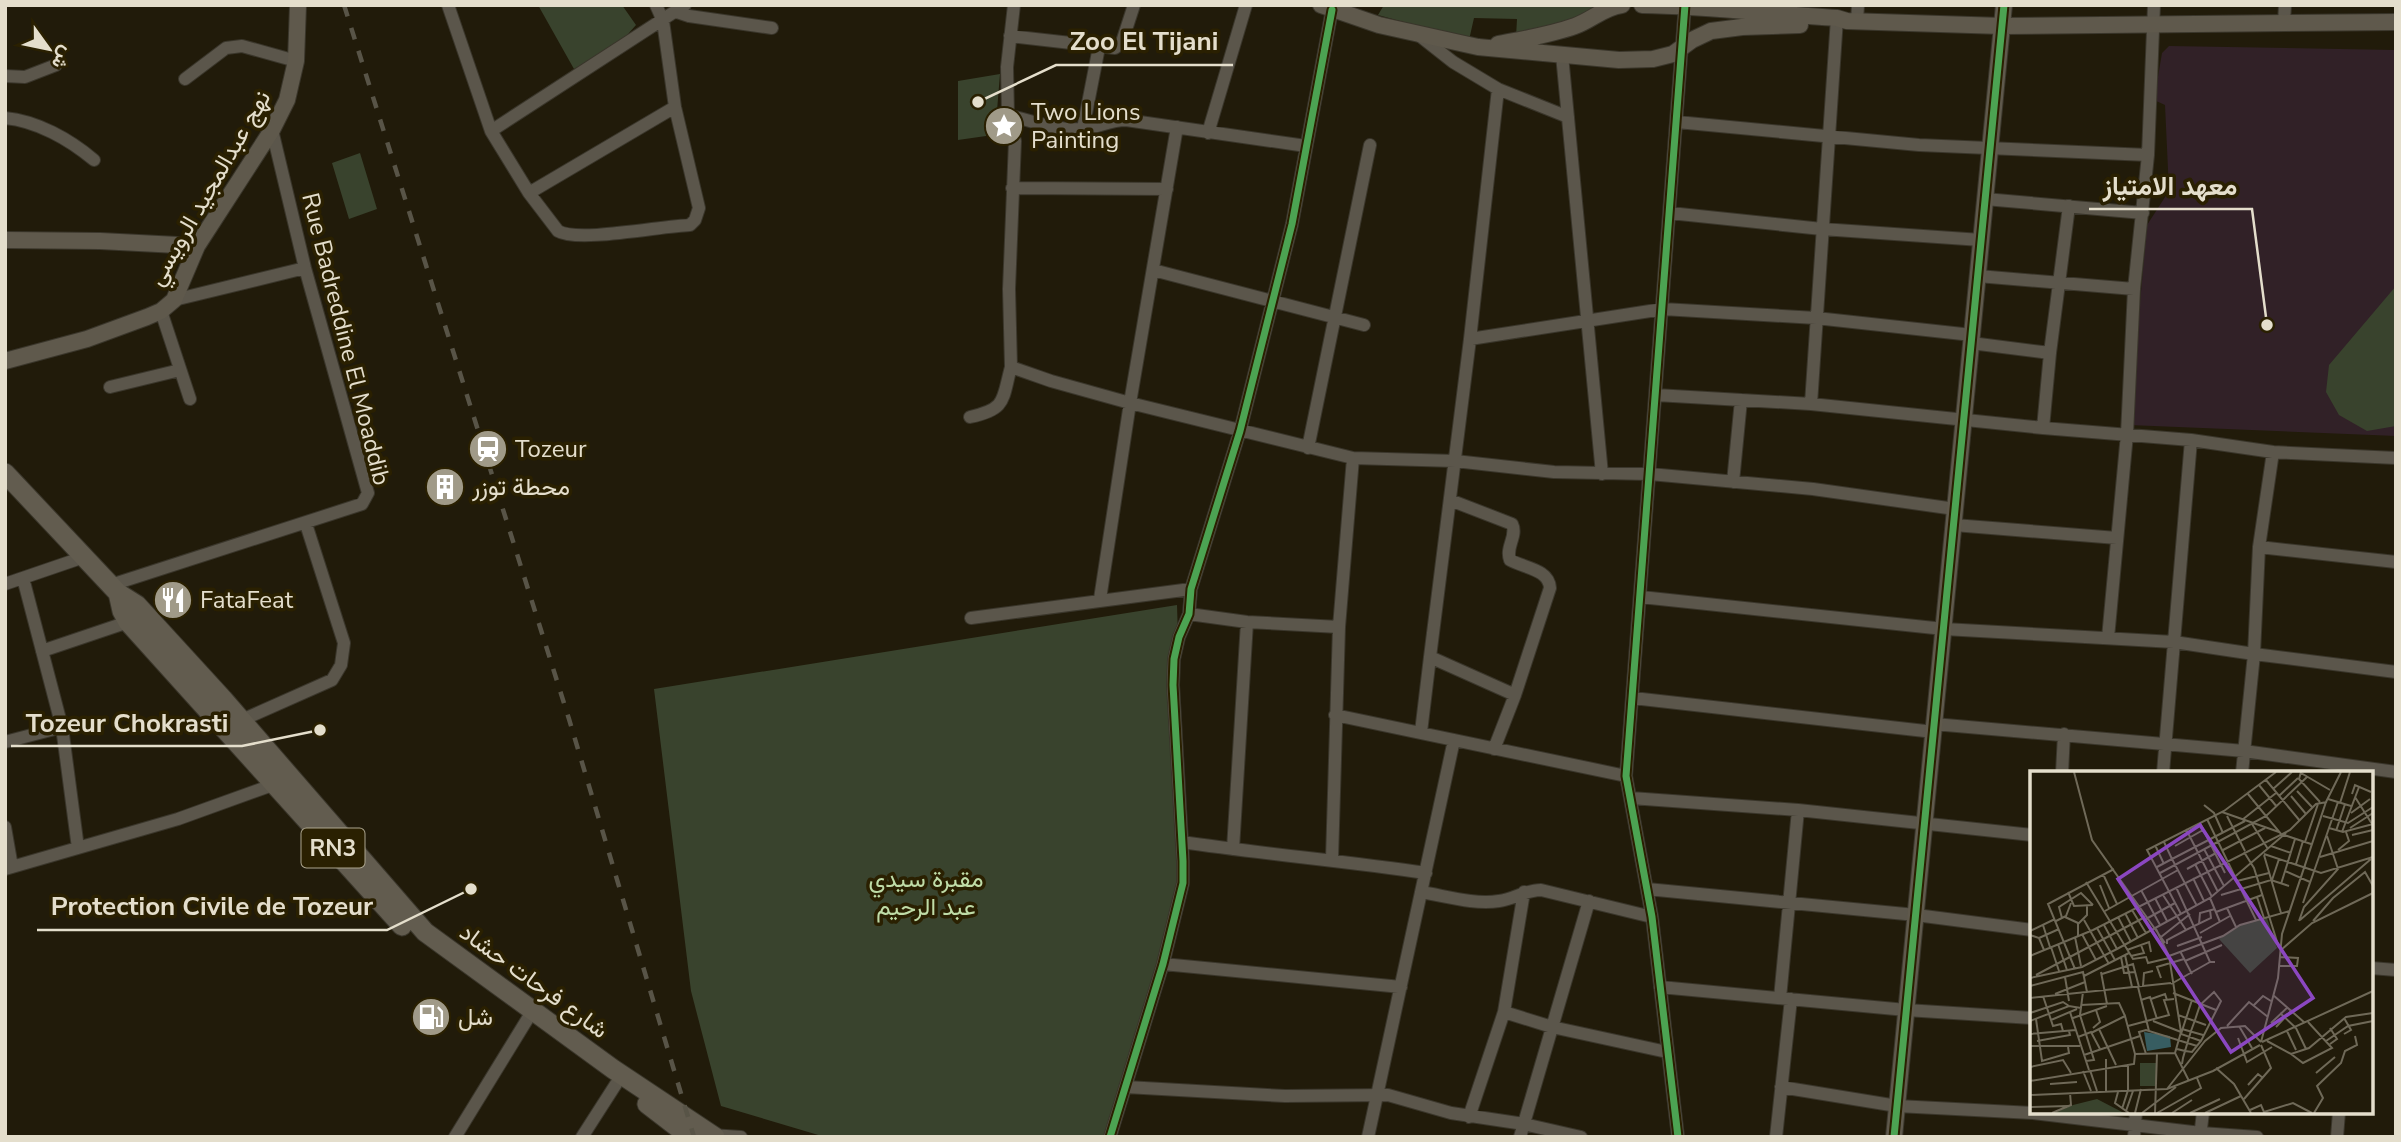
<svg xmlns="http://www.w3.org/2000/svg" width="2401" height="1142" font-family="'Nunito Sans',Vazirmatn,sans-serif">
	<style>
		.education { fill: #312127 }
		.green { fill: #39432d }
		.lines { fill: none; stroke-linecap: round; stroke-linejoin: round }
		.street-casing { stroke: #3a362b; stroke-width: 14 }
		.secondary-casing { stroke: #3a362b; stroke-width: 18 }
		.primary-casing { stroke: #3a362b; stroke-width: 21 }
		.street { stroke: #5b564b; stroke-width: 12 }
		.secondary { stroke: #5f594c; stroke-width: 16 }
		.primary { stroke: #625c4f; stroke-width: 19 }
		.rail { stroke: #585447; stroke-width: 4.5; stroke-dasharray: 12 12; stroke-linecap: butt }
		.cycleway-casing { stroke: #2a2001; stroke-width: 11 }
		.cycleway { stroke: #4ca352; stroke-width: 7 }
		.labels { text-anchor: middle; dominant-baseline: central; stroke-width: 7; stroke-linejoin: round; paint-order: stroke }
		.shield { fill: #2a2001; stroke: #aca58f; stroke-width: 2 }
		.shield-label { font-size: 23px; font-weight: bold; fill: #e4decc }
		.poi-label { font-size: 24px; fill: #e4decc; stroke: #2a2001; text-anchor: start }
		.street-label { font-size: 24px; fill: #e4decc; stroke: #2a2001 }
		.park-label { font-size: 24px; fill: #bfdca7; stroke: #2a2001 }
		.inset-road { fill: none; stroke: #6f6958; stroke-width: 2 }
		.view { fill: #8b47c1; fill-opacity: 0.15; stroke: #8b47c1; stroke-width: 3.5 }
		.inset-edge { fill: none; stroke: #e4decc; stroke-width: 3.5 }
		.leader { fill: none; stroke: #e4decc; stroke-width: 2.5 }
		.callout-dot { fill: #e4decc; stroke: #2a2001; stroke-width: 2.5 }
		.callout-label { font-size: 26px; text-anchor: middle; font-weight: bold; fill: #e4decc; stroke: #2a2001; stroke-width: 7; stroke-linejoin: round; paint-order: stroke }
	</style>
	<rect width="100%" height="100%" fill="#211b0a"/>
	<path class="education" d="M2169,46l227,4v386l-267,-11 18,-200 22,-34 -4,-86 -11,-5 8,-47z"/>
	<path class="green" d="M538,5h84l14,20 -16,18 -46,26z
		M1384,5h213l-5,16 -76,16 1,-18 -43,-1 -5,22 -91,-25z
		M1000,74l-4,49 -7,5 -3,8 -28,4v-59z
		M360,153l17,56 -28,10 -17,-56z
		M2396,286v140l-29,5 -28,-16 -13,-23 3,-27z
		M1177,605l5,160 1,118 -76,254h-282l-104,-31 -30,-115 -37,-302z"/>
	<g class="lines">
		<g class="street-casing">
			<path id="street" d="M448,5l43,126 38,62 29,38c20,12 103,-5 132,-6l5,-5 4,-12 -24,-101 -12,-86 -7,-16
				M677,12l12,4 83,12
				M1857,21l1,-16
				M2284,23l1,-18
				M1010,36l105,12 7,-6 12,-37
				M1420,36l33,26 45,27 -28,250
				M1562,55l40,419
				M5,76l20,1 31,-12
				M185,79l41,-31 16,-2 54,15
				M1498,89l70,28
				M1008,115c23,6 51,16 75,14 15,-2 28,-9 43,-9l180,26
				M5,118c32,3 64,21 89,42
				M1677,122l242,23 229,10
				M1083,129l16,-82
				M491,131l194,-126
				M1208,133l38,-128
				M1012,188l155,1
				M529,193l146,-86
				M1985,199l158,14
				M1670,213l152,16 159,11
				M1153,270l211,55
				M1978,276l156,13
				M174,300l131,-32
				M161,311l29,88
				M1971,343l79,10
				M1011,367l-2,-78 6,-148 -7,-26 -1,-48 7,-62
				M110,387l70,-17
				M1656,395l155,9 232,24 148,12 82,12 123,6
				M1811,404l26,-386
				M970,417c37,-8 32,-17 41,-50l40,14 79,22 223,55 102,3 99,11 96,2 163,15 142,20
				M2043,428l7,-75 19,-147
				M1308,448l62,-303
				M2273,452l-14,95 -5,107 142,18
				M1733,482l8,-82
				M1450,500l62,24c6,12 -7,23 -2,36 14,8 39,9 40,28l-35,107 -21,54
				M1954,525l163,13
				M2259,547l137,15
				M23,578l39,149 16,121
				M5,584l79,-27
				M111,585l251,-81 6,-11 -63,-225 -33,-138
				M1641,597l303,32 230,13 80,12 -12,119
				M1100,599l30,-196 47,-276
				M1189,614l58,8 92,5
				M971,618l220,-29
				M2108,638l19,-204 7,-145 14,-134 6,-150
				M42,651l86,-29
				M1515,695l-85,-38 40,-318 193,-30 153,9 156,17
				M1633,698l301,34
				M1335,715l291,61
				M242,720l90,-40 9,-15 3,-22 -38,-119
				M1934,724l310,27 152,21
				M1421,732l9,-75
				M5,742l57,-15
				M2062,773l2,-39
				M2163,773l28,-333
				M1631,798l167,12 234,25
				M5,827l7,40
				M1182,842c81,12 163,19 244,31
				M1233,849l14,-227
				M1332,859l7,-232 14,-169
				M5,869l173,-50 100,-36
				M1647,889l269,26 116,15
				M1421,892c25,4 53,13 78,9 15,-2 27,-11 42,-11l111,27
				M1163,964l238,23
				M2371,968l25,2
				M1660,987l246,23 126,8
				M1780,998l18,-188
				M1504,1012l48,15 115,25
				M1126,1087l159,9 103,-1 63,18 73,11 57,13
				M1781,1087l116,19 136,7 168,20 56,4
				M1469,1117l35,-105 20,-120
				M711,1135l30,2
				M455,1137l78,-127
				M582,1137l34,-53
				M1110,1137l53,-173 20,-81v-22l-10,-176 1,-26 5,-22 10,-23 2,-25 49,-158 52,-207 40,-214
				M1368,1137l86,-397
				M1520,1137l69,-236
				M1678,1137l-26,-220 -26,-141 59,-771
				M1776,1137l15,-138
				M2134,1137l2,-25
				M2200,1137l3,-25
				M2337,1137l2,-25"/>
		</g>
		<g class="secondary-casing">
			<path id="secondary" d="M1321,5l58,20 99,22 141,13 34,-1 20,-5 19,-14 19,-9 31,-4 58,-2
				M1642,5c65,1 130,9 195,13l10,3 155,5 394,-4
				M1498,44c26,-5 52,-9 77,-18 17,-6 29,-19 47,-21
				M5,240l95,1 97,5
				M5,361l82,-22 60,-22 14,-6 13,-11 23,-54 75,-116 15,-30 9,-39 2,-56
				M1894,1137l110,-1132"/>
		</g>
		<g class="primary-casing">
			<path id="primary" d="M5,473l113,120 19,12 86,94 202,233 188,137 102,68
				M118,593l4,18 6,11 274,304
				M647,1104l43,33"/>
		</g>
		<use href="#street" class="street"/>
		<use href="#secondary" class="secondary"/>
		<use href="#primary" class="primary"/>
		<path class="rail" d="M344,5l225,714 125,418"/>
		<g class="cycleway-casing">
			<path id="cycleway" d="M1110,1137l53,-173 20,-81v-22l-10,-176 1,-26 5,-22 10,-23 2,-25 49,-158 52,-207 40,-214
				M1678,1137l-26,-220 -26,-141 59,-771
				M1894,1137l110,-1132"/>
		</g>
		<use href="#cycleway" class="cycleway"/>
	</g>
	<defs>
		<g id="sight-disc" transform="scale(2.0125)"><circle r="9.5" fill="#a09a88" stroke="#2a2001"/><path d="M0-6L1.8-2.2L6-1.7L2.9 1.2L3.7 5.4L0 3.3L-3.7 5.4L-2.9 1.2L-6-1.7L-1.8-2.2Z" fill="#fff"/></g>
		<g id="station-disc" transform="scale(2.0125)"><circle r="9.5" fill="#a09a88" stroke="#2a2001"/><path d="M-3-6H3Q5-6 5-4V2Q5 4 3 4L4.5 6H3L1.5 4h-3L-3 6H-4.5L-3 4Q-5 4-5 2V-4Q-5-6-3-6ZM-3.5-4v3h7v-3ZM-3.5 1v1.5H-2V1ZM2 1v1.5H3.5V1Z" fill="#fff"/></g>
		<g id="building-disc" transform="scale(2.0125)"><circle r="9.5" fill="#a09a88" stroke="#2a2001"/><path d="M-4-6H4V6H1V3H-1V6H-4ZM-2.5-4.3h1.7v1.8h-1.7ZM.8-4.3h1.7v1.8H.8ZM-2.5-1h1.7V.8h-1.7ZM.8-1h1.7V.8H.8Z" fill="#fff"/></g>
		<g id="restaurant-disc" transform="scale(2.0125)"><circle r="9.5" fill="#a09a88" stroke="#2a2001"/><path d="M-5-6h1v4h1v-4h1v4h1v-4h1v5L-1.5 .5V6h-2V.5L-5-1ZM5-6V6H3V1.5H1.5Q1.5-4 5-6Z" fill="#fff"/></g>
		<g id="fuel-disc" transform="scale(2.0125)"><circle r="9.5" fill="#a09a88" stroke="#2a2001"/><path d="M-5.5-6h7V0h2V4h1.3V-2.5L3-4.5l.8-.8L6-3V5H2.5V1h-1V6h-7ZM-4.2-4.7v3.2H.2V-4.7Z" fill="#fff"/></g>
	</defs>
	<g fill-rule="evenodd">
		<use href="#sight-disc" x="1004" y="126"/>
		<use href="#station-disc" x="488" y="449"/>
		<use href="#building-disc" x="445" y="487"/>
		<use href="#restaurant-disc" x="173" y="600"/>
		<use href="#fuel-disc" x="431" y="1017"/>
	</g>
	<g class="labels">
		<rect class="shield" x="301.5" y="828.5" width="63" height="39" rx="5"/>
		<g class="shield-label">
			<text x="333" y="848">RN3</text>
		</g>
		<g class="poi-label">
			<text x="1031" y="112">Two Lions<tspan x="1031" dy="28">Painting</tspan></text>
			<text x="515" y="449">Tozeur</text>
			<text x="472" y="487">محطة توزر</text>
			<text x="200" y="600">FataFeat</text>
			<text x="458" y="1017">شل</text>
		</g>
		<g class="street-label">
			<text transform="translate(209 188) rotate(-60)">نهج عبدالمجيد الرويسي</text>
			<text transform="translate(346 339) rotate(76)">Rue Badreddine El Moaddib</text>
			<text transform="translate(534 981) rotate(36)">شارع فرحات حشاد</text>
		</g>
		<g class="park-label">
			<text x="926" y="879">مقبرة سيدي<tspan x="926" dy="28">عبد الرحيم</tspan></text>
		</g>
	</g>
	<g transform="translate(2030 771)">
		<rect width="343" height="343" fill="#211b0a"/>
		<path d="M237,147l10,30 -27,25 -31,-34 20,-14zM110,292h16v23h-16zM67,328l27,14h-70l19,-8z" fill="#39432d"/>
		<path d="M114,261l26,4 1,11 -24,4z" fill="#375d61"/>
		<path class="inset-road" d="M44,1l18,68 73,103M271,1l-2,7 21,23M271,2l29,17M277,6l-41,39 15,18 30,10M236,9l34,41M229,14l18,22M243,18l19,-17M267,20l15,16M322,23l3,-9 16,7M249,25l19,-18M261,25l15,18M325,26l17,27M298,28l23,7M310,32l10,-31M174,34l10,8 9,20M192,41l57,20M321,42l19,-14M197,45l18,35M293,45l25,7 25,-16M177,48l49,101M212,49l34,-27M170,52l25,50M222,53l16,25M299,57l14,4 30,-8M320,57l23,-15M156,58l32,63M306,60l9,-27M312,61l17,-45M322,64l21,-5M275,71l13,-38M125,74l9,19M145,75l28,-16M241,75l20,7M174,78l20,37M193,79l42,-22M308,79l11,-9 -3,-9M214,81l10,16 25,80M234,83l57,19 52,-16M234,84l17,58M290,86l53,-16M165,93l17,33M266,93l7,-23M127,96l15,-8 -8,-17M157,98l29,-16M255,100l25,11M130,102l106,-57 -18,-22M73,103l14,30M163,107l11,23M242,109l7,-21M207,110l32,-8M56,111l47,77 13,-2 2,6 21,-5M251,113l14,-45M70,114l9,23M146,116l34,75h5M111,119l19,35M38,121l6,14 19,-1M133,124l23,35 25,-12 -1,-8M191,124l50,-15 18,6M227,126l7,21M125,127l12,23M180,127l10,24M273,132l35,-101M167,135l-25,-47 73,-38M197,137l9,19M102,139l14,23M75,140l73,-41M186,141l46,-17M95,142l13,25M151,143l-34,-64 77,-39 52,-39M35,146l13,6v13M88,146l13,25M32,147l-3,-11 22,-14 12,12M116,148l29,-16M54,149l25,44M270,149l71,-61M26,150l10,-5 5,-13M269,150l5,-14 34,-38 -11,-33M283,150l20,-23 32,-26 8,14M48,153l9,-9v-9M169,153l1,-11 15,-4M13,154l7,22M67,157l18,32M126,158l13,27 12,76 -6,21 14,28M0,160l25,-12M170,162l30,-17M52,163l14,26M0,164l9,3 5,12M45,166l6,29M131,166l29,-23M9,167l20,-9M28,173l9,26M137,173v-4l19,-10M147,175l25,-9M21,176l8,24M87,178l93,-51 76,-65M97,179l22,-8 2,10M251,179l31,-27 61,-30M150,180l12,23M95,184l7,32M0,185l63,-26 197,-100 26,-26 11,-2M101,185l13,-3 -3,-8M139,185l54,-20 17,-11 50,-14M91,186l3,16 11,-1M250,186l18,1 -1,8h-17M155,190l37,-16M45,198l-27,-65 66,-35M71,201l6,32M72,203l31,-10 6,23M6,204l109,-58M54,205l45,-23M35,206l4,24M0,207l52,-11 35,-18 -13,-24M131,207l-4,-11 27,-8M141,213l39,-22M0,215l53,-14 4,20M113,215l1,-13 9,-2M108,216l11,44M53,221l-3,23 14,45 -8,1M143,222l43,17M25,223l30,-12M243,224l32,28M13,225l10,30 8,-2 2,7M0,227l141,-15M121,228l14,-5 2,6M111,229l9,-3 7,22M162,229l-11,34 20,7M51,234l38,-2 6,13M224,234l9,-9 8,5M40,241l19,58M0,242l33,-11 6,4M250,242l16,15 10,21M148,244l28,10M43,247l34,-12M6,248l6,42 27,-8 -1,-6M21,249l26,-11M0,250l39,-15 12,2M123,250l28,11M241,252l17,-16M98,255l41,-11 -5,-15 10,-1M197,255l22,-24 19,15M209,255l13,22M246,256l16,-17M63,257l7,-6 -4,-12M300,257l7,11 -7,5M69,258l17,36M152,258l21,6M257,260l9,19M61,262l34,-17 10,38M0,263l46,-4M314,263l7,-4 -7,-12M48,266l13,-5 9,17M208,267l9,24 25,-15M7,270l33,-6 -1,-4M237,270l24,13 18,-6 37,-31 27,-4M296,270l22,-15 25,-5M231,271l17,-64 4,-44 44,-132 15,-30M232,271l111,-51M0,275h50M147,278l8,2 7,1 9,-11 20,-40 -7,-9 -14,13 -5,15 -4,11 -6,20 -2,7 -1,6M116,283l-7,-22 7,-2 51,16M261,283l12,9 29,-15 -24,-26M54,284l56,-19M0,296l33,-7 8,13M186,297l18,16 17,29M60,299l7,21M53,300l8,20M286,302l19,-16M0,310l104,-17 1,-10 40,-1M20,313l27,-2M218,314l10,-11 5,4M137,318l38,-48 16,-13 24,-2 16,16M76,320v-32M88,321l-3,11 14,10M0,324l137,-6 46,-18 47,-26M214,328l27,-31 -10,-23M0,336l38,-1M92,338l6,-19v-26M220,339l11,-5 3,7 29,-9 19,10M96,340l7,-20M22,342l19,-8 -1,-12M105,342l6,-24M112,342l34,-26M125,342l2,-60M127,342l44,-25 -4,-10M142,342l20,-13M160,342l30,-14M175,342l36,-17M284,342l9,-15 -6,-12 24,-23 4,-12 12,-6 -2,-9"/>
		<path class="view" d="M170,54l113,173 -82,54 -113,-173z"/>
		<rect width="343" height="343" class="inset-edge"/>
	</g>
	<path class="leader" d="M978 102L1056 65H1233M2267 325L2252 209H2089M320 730L242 746H11M471 889L387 930H37"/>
	<g class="callout-dot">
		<circle cx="978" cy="102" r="7"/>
		<circle cx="2267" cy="325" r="7"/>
		<circle cx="320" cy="730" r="7"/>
		<circle cx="471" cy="889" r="7"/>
	</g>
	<g class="callout-label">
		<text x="1144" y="50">Zoo El Tijani</text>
		<text x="2170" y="195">معهد الامتياز</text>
		<text x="127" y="732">Tozeur Chokrasti</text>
		<text x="212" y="915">Protection Civile de Tozeur</text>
	</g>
	<rect width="2401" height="1142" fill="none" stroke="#e4decc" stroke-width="14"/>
	<g transform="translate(49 49) rotate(123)" stroke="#2a2001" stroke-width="5" paint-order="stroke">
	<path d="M0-5L12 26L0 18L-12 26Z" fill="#e4decc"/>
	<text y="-10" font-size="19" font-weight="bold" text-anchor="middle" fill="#e4decc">ش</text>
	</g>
</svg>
